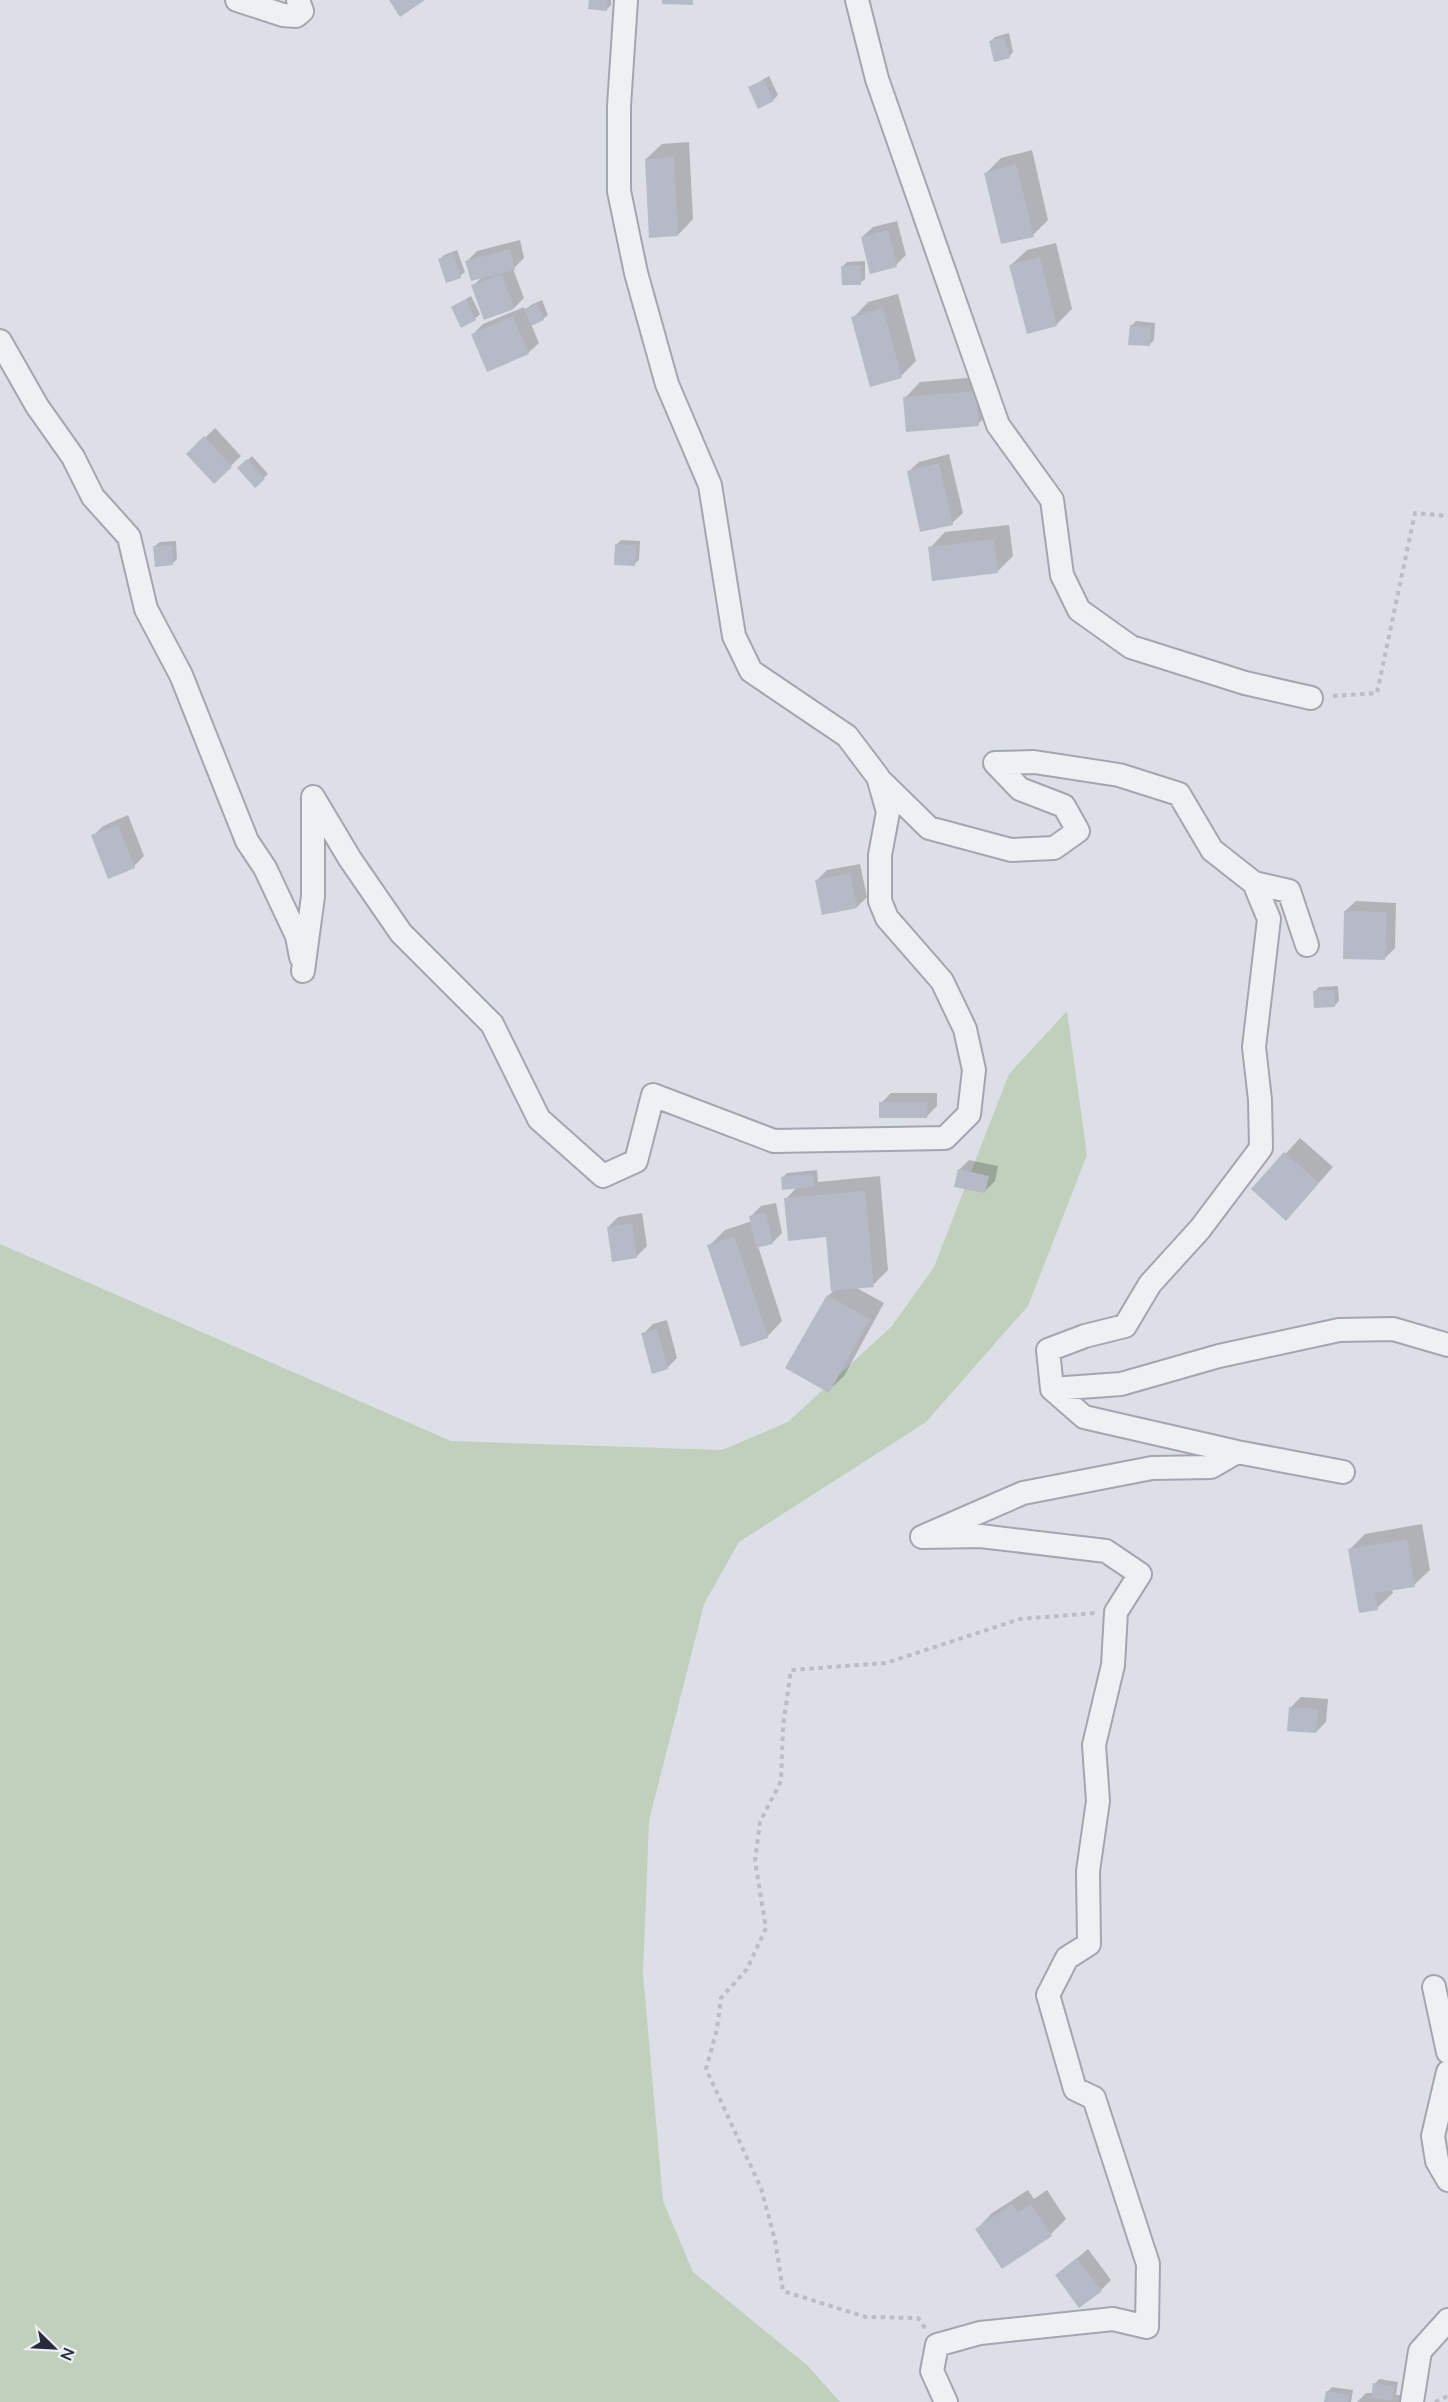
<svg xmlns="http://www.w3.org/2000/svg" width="1448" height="2402" font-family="Mulish,sans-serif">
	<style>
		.green { fill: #c0d0bd }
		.shadow { fill: #0003 }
		.building { fill: #b6bac6 }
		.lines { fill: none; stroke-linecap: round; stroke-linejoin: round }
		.street-casing { stroke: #a2a6b0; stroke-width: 26 }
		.path { stroke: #babdc4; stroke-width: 4; stroke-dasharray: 4.5 4.5; stroke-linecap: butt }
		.street { stroke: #eef0f4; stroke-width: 22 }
	</style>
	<rect width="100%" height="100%" fill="#dcdfe6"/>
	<path class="green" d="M1067,1011l20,144 -59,151 -102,116 -187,120 -35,62 -55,217 -6,152 20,228 30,71 115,94 32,36h-840v-1158l451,197 271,9 66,-28 104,-96 42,-59 75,-193z"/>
	<path class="shadow" d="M591,0h20v5l-5,5z
		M1009,33l4,19 -4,5 -18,-16 4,-4z
		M769,76l9,19 -5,5 -23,-13z
		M689,142l4,77 -15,16 -32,-76 16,-15z
		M1032,150l16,70 -15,15 -47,-62 15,-15z
		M897,221l9,34 -10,10 -34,-28 11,-10z
		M520,240l4,18 -11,11 11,29 -10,10 -30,10 -11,-32 9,-9 -15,-16 10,-10z
		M1056,243l16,66 -16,16 -45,-60 16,-15z
		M457,250l8,22 -5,4 -21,-16 5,-5z
		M865,261v18l-5,4 -17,-17 4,-4z
		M898,294l18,67 -15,15 -48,-58 15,-16z
		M471,296l9,18 -5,5 -23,-12z
		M542,300l6,15 -5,4 -12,5 8,19 -11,10 -55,-19 10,-10 41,-17 1,3 6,-5z
		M1136,321l19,2 -1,17 -5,5 -18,-19z
		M991,376l3,33 -16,15 -73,-26 15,-16z
		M215,428l26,28 -27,26 -26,-28z
		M949,454l14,59 -11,10 -44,-51 11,-10z
		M252,456l16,18 -13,12 -16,-18z
		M1009,525l4,31 -16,16 -67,-24 15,-16z
		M621,540l19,1 -1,19 -5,4 -18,-19z
		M176,541l1,18 -5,5 -17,-18 5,-4z
		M128,815l16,41 -10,10 -41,-30 10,-10z
		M860,864l7,33 -10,10 -40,-27 10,-10z
		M1356,901l40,2 -1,45 -10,10 -40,-47z
		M1338,986l1,15 -5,5 -19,-15 4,-4z
		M891,1093h46v13l-10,10 -46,-13z
		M1300,1138l33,29 -32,36 -48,-14z
		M969,1160l29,6 -3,15 -10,10 -26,-21z
		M817,1170l1,12 62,-6 8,94 -15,15 -18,2 29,16 -40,73 -16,15v-95l5,-5 -5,-55 -42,-37 11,-12 -14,-10 4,-4z
		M776,1203l6,30 -10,10 -14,3 24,75 -15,16 -58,-91 16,-16 27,-9 -1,-5 10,-10z
		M642,1213l5,33 -10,10 -29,-29 10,-10z
		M667,1320l10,38 -10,10 -24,-34 10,-10z
		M1422,1524l8,46 -16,15 -22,4 1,4 -16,15 -27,-59 15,-15z
		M1301,1697l27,2 -2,23 -10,10 -25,-25z
		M1028,2190l6,9 13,-9 19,29 -15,15 -74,-5 15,-16z
		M1088,2249l23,31 -10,10 -44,-15z
		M1379,2379l19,3 -2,13h7v7h-46l9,-9h8l1,-9z
		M1332,2387l21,3 -2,12h-25l1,-10z"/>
	<path class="building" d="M389,0h36l-25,17z
		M589,0h19l-1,11 -19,-2z
		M662,0h31v5l-31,-1z
		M1004,37l6,21 -16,4 -5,-21z
		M764,80l10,21 -16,8 -10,-22z
		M674,157l4,79 -29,2 -4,-79z
		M1016,164l18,73 -33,7 -17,-71z
		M888,230l9,37 -27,7 -9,-37z
		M510,249l5,21 -44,11 -6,-20z
		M453,254l8,24 -15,5 -8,-24z
		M1040,257l17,69 -30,8 -18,-69z
		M861,265v20h-19l-1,-19z
		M502,274l12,35 -30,11 -13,-35z
		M466,299l10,21 -15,8 -10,-21z
		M537,304l7,16 -13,6 -7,-17z
		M883,308l19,70 -32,9 -19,-70z
		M513,316l16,38 -42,18 -16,-38z
		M1130,325l21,2 -1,19 -22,-1z
		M976,391l3,35 -73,6 -3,-35z
		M204,436l28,31 -18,17 -28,-30z
		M247,459l18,20 -10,9 -18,-20z
		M939,463l14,62 -33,7 -13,-61z
		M994,539l4,34 -66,8 -4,-34z
		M615,544l21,1 -1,21 -21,-1z
		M172,545l1,20 -18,2 -2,-21z
		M118,825l17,43 -27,11 -17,-44z
		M850,873l7,35 -35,7 -7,-35z
		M1344,911l43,1 -2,48 -42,-1z
		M1334,990l1,17 -21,1 -1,-17z
		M879,1102h49l-1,16h-48z
		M1284,1152l35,31 -33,38 -35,-32z
		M958,1169l31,7 -4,17 -31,-6z
		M813,1174l1,13 -32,3 -1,-13z
		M865,1191l9,96 -43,4 -5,-54 -38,4 -4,-43z
		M766,1212l7,32 -17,4 -7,-32z
		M632,1223l5,35 -25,4 -5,-35z
		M734,1236l34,102 -27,9 -34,-102z
		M827,1295l43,24 -41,74 -44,-25z
		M657,1329l11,40 -16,5 -11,-41z
		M1407,1539l8,48 -40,6 3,17 -19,3 -11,-64z
		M1289,1707l29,2 -2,24 -29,-2z
		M1012,2204l6,9 13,-9 21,32 -50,33 -27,-40z
		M1077,2258l25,33 -23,17 -24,-33z
		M1373,2383l21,4 -2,14 -21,-3z
		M1326,2391l23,4 -1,7h-24z"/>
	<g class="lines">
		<g class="street-casing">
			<path id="street" d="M237,0l46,15 13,1 6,-5 -4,-11
				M857,0l20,79 121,346 54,75 10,75 17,35 52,37 114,36 66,15
				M0,341l37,65 36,51 20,40 36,40 17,72 35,66 66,166 18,27 32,68 4,21
				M879,779l50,49 82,22 43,-2 24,-17 -14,-25 -44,-17 -25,-26 39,-1 85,13 60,19 33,56 42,33 35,8 18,54
				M1254,883l15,36 -15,128 6,53 1,48 -61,81 -50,55 -25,42 -40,10 -37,14 4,39 32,28 153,35 106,20
				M303,971l10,-75v-99l37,62 51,74 91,91 47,95 64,57 33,-15 17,-66 121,46 171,-3 24,-24 5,-44 -9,-41 -23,-48 -55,-63 -7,-17v-46l8,-43 -10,-35 -31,-41 -96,-65 -17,-35 -24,-151 -43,-101 -31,-111 -17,-82v-85l7,-106
				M1052,1389l69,-5 98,-28 120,-26 54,-1 55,16
				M1434,1987l14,65
				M1448,2072l-15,64 4,25 11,19
				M946,2402l-14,-31 5,-26 43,-12 133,-14 34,8 1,-63 -54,-166 -19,-9 -27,-94 19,-37 22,-14 -1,-73 10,-70 -4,-56 19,-80 3,-53 24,-38 -34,-23 -126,-15 -58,1 101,-44 129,-25 59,-1 26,-15
				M1412,2402l8,-51 28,-31"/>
		</g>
		<path class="path" d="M1333,696l44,-3 38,-180 33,3
			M925,2328l-7,-10 -52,-1 -83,-26 -8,-51 -14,-52 -55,-119 11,-40 4,-31 26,-29 19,-41 -11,-67 5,-39 21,-41 2,-55 8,-56 95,-7 134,-44 75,-6
			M1435,2402l13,-6"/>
		<use href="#street" class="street"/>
	</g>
	<g transform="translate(54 2348) rotate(114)" stroke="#ebeef4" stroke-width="4.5" paint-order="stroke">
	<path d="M0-4.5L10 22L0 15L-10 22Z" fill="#262c3c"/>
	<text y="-9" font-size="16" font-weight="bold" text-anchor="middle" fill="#262c3c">N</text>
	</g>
</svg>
